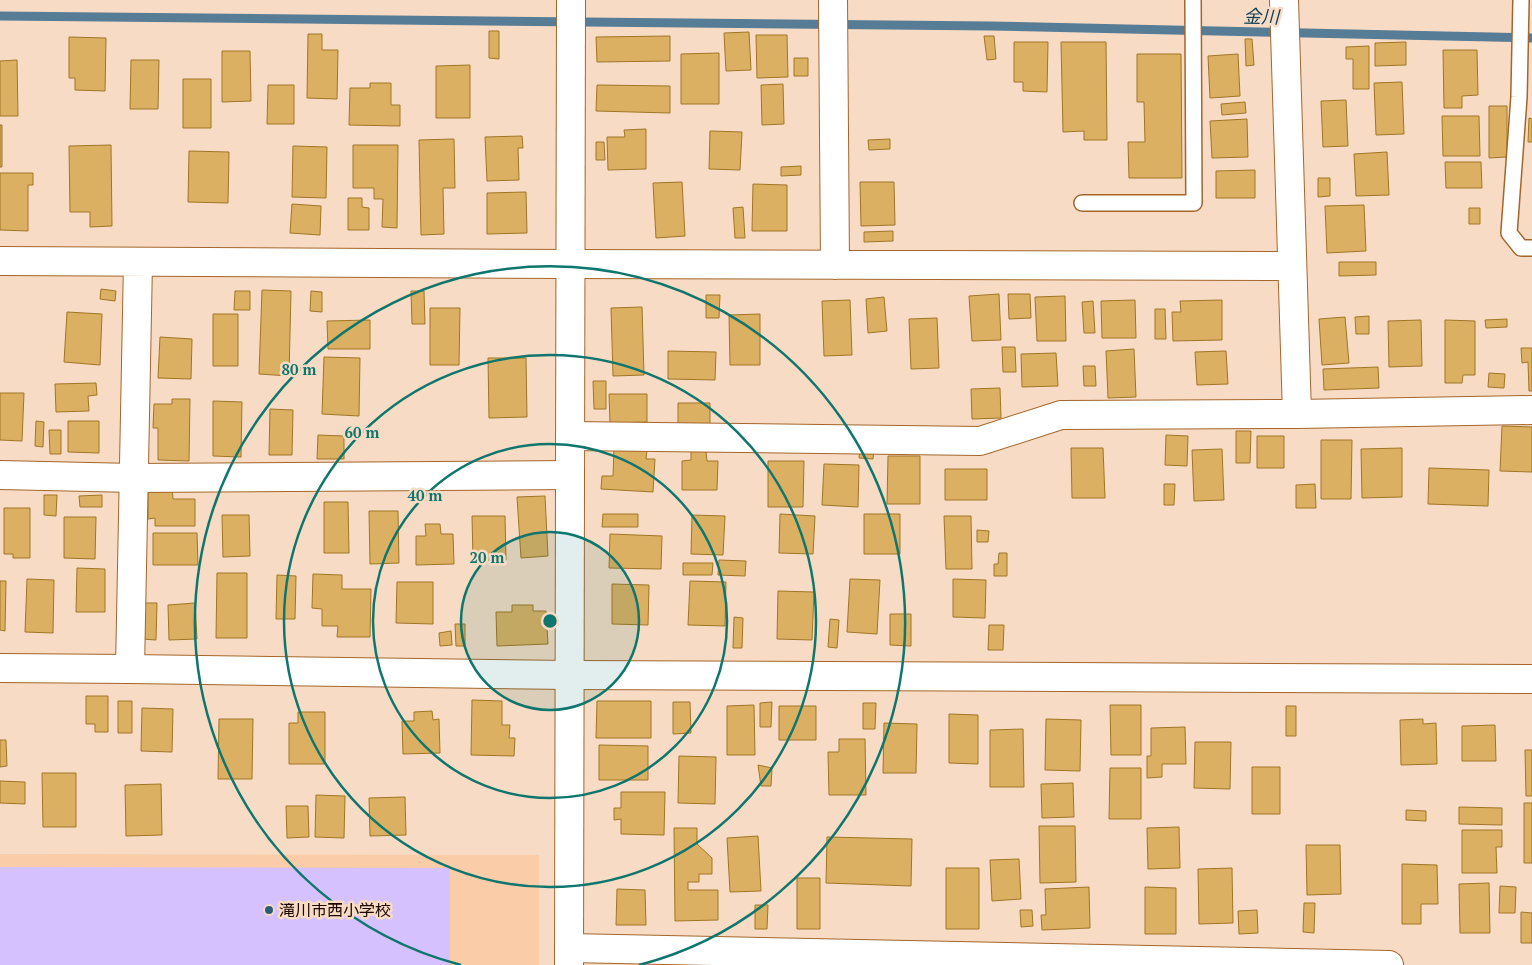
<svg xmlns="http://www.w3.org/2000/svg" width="1532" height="965" font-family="'PT Serif','Noto Sans JP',serif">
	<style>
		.built { fill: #facca7 }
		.green { fill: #d5c1fd }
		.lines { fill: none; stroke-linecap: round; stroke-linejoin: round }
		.stream { stroke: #577c96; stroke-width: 9 }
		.building { fill: #dcb063; stroke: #a07625 }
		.service-casing { stroke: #a5662c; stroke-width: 18 }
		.minor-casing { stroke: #a5662c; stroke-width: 30 }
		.tertiary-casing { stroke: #a5662c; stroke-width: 30 }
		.service { stroke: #fff; stroke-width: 15 }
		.minor { stroke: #fff; stroke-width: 28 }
		.tertiary { stroke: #fff; stroke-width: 28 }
		.ring { fill: none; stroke: #0f766e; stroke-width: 2.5 }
		.poi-dot { fill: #2d5c7b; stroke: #f7dbc4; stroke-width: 2 }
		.labels { text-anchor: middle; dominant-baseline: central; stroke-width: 5; stroke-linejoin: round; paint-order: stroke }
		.poi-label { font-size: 16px; fill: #1a0800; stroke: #f7dbc4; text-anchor: start }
		.water-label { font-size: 18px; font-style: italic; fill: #10405c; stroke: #f7dbc4 }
		.centre { fill: #0f766e; stroke: #f7dbc4; stroke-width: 2.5 }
		.ring-label { font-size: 15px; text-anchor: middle; font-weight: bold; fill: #0f766e; stroke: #f7dbc4; stroke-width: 5; stroke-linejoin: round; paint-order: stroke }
	</style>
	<rect width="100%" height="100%" fill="#f7dbc4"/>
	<path class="built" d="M0,854l539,1v110h-539z"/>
	<path class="green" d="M0,867l450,1v97h-450z"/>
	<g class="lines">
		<path class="stream" d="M0,16l990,10 542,12"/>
	</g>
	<path class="building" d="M489,31h10v28l-10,-1z
		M749,32l2,38 -25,1 -2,-38z
		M308,34h14v16h16l-1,49 -30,-1z
		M756,35h31l1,42 -31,1z
		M670,36v25l-73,1 -1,-25z
		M984,36h10l2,23 -9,1z
		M69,37l37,1 -1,53 -30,-1v-12h-6z
		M1245,39h7l2,26 -8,1z
		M1014,42h34l-1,50 -24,-1v-9h-9z
		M1061,42h45l1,98h-23v-9l-21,1z
		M1406,42v23l-31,1v-23z
		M1369,46v43h-16v-30h-7v-12z
		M1443,50h34l1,45 -16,1v12h-18z
		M222,51h28l1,50 -29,1z
		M719,53v51h-38v-50z
		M1137,54h44l1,124h-53l-1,-36h17l-1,-40h-7z
		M1238,54l2,42 -30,2 -2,-42z
		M794,58h14v18h-14z
		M17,60l1,56h-18v-55z
		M131,60h28l-1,49h-28z
		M470,65v53h-34v-52z
		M183,79h28v49h-28z
		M1402,82l2,52 -28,1 -2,-52z
		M370,83h21v22h9v21l-51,-1 1,-37h20z
		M783,84l1,40 -22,1 -1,-40z
		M268,85h26v39h-27z
		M597,85l73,1v27l-74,-2z
		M1346,100l2,46 -25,1 -2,-46z
		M1245,102l1,11 -24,2 -1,-11z
		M1489,106h18v51l-18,1z
		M1442,116h37l1,40h-37z
		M1529,118l3,1v23h-4z
		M1247,119l1,38 -36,1 -2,-37z
		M0,125h2v42h-2z
		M646,129v40l-38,1 -1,-33h18l-1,-7z
		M710,131l32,1 -2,38 -31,-1z
		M522,136l1,12h-5l1,32 -32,1 -2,-44z
		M454,139l1,49h-12l1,46 -23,1 -2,-95z
		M890,139v10l-21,1 -1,-10z
		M596,142h8l1,18h-9z
		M111,145l1,81 -22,1v-15h-20l-1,-66z
		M353,145h45l-1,83 -15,-1 1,-28h-9v-11h-21z
		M293,146l34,1 -1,51 -34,-1z
		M189,151l40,1 -1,51 -40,-1z
		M1387,152l2,43 -33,1 -2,-42z
		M1445,162h36l1,26h-36z
		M801,166v9l-20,1v-9z
		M1255,170v28h-39v-27z
		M0,173h33v12h-5v46l-28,-1z
		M1318,178h12v18l-12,1z
		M682,182l3,54 -29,2 -3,-55z
		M860,182h34l1,43 -34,1z
		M753,184l34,1v46h-35z
		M526,192l1,41 -40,1v-41z
		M348,198h14v9l7,1v22h-21z
		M292,204l29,2 -1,29 -30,-2z
		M1364,205l2,46 -39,2 -2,-47z
		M743,207l2,31h-10l-2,-30z
		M1469,208h11v16h-11z
		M893,231v10l-29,1v-10z
		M1339,262h37v13l-37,1z
		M101,289l15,2 -1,10 -15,-2z
		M262,290l29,1 -2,85 -30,-2z
		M235,291h15v19h-16z
		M311,291l11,1v20l-12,-1z
		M411,291h13l1,33h-13z
		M999,294l2,46 -29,1 -3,-45z
		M1008,294h22l1,24 -22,1z
		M706,295h14l-1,23h-13z
		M1065,296l1,45h-29l-2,-44z
		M884,297l3,34 -19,2 -2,-34z
		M850,300l2,55 -28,1 -2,-55z
		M1135,300l1,38h-34l-1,-37z
		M1222,300v40l-49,1 -1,-29h9l-1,-11z
		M1093,301l2,32h-11l-2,-31z
		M642,307l2,68 -31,1 -2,-68z
		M430,308h30l-1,57h-29z
		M1155,309h10l1,30h-11z
		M67,312l35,2 -2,51 -36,-3z
		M213,314h25v52h-25z
		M760,314v51h-30l-1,-50z
		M1369,316v18h-13l-1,-17z
		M1345,317l4,46 -27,2 -3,-46z
		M937,318l2,50 -28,1 -2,-50z
		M1507,319v8l-21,1 -1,-8z
		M370,320v29h-42l-1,-28z
		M1421,320l1,46 -33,1 -1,-46z
		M1445,320l30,1v54h-12l-1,8h-17z
		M160,337l32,2 -1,40 -33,-1z
		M1002,347h13l1,25h-13z
		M1521,348h11v43h-3l-1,-29 -6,1z
		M1134,349l2,48 -28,1 -2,-47z
		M668,351l48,1 -1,28 -47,-1z
		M1226,351l2,33 -31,1 -2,-33z
		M1056,353l2,33 -36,1 -1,-33z
		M324,357l36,1 -1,58 -37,-2z
		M488,358h38l1,59 -38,1z
		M1083,366h12l1,20h-12z
		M1378,367l1,21 -55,2 -1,-21z
		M1489,373l16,1 -1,14 -16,-1z
		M593,381h13v28h-12z
		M96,383l1,12 -9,1 1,15 -33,1 -1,-28z
		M1000,388l1,30 -29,1 -1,-30z
		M0,393h24l-2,48 -22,-1z
		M609,394h38v28l-37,1z
		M172,399h18l-1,62 -31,-1v-32h-5l1,-24h18z
		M213,401l29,1 -1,55 -28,-1z
		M678,403h32v22h-32z
		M270,409l23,1 -1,45h-23z
		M36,421l8,1 -1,25 -8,-1z
		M68,421h31v32l-31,-1z
		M1502,426l30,1v45l-32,-1z
		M49,430h12v24h-11z
		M1236,431h15l-1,32h-14z
		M318,435l26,1v23h-27z
		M1166,435l22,1 -1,30 -22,-1z
		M1257,436h27v32h-27z
		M1321,440h31l-1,59h-30z
		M614,448l33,2 -1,9h9l-2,33 -52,-3 1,-13h11z
		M860,448l14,1 -1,10 -14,-1z
		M1071,448h32l2,50h-33z
		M1402,448v49l-40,1 -1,-49z
		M1222,449l2,51 -30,1 -2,-51z
		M691,451h15l1,10h11l-1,29h-35v-29l9,-1z
		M888,456h32v48h-33z
		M768,461h36l-1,46h-35z
		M824,464l35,1 -1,42 -36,-2z
		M1429,468l60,2 -1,36 -60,-2z
		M945,469h42v31h-42z
		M1164,484h11l-1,21h-10z
		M1315,484l1,24h-20v-23z
		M148,486h24l1,13h22v27h-40v-8l-7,1z
		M44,495h13l-1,21 -12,-1z
		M102,495v12h-22l-1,-11z
		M545,496l3,60 -27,2 -4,-61z
		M324,502h24l1,51h-25z
		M4,508h26v50h-17v-4h-9z
		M369,511h29l1,52 -29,1z
		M603,514h35v13h-36z
		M780,514l35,2 -2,38 -34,-1z
		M864,514h36v40h-36z
		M222,515h27l1,41 -27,1z
		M692,515l33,1 -2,39 -32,-1z
		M472,516h33l1,44h-33z
		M944,516h27l1,53h-26z
		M64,517h32l-1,42 -31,-1z
		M425,524h15l1,10h12l1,30 -38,1v-29h10z
		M977,530l12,1 -1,11h-11z
		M153,533h44l1,32h-45z
		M610,534l52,2 -1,33 -52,-1z
		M999,553h8v23h-13v-12h4z
		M719,560l27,1 -1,15 -27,-1z
		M683,563h30l-1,12h-29z
		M77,568l28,1v43h-29z
		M217,573h30v65h-31z
		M313,574l29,1v14h29l-1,48h-33l1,-11h-16v-17l-10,-1z
		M277,575l19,1 -1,43h-19z
		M27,579l27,1 -1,53 -28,-1z
		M850,579l30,1 -3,54 -30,-2z
		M953,579l33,1 -1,38 -32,-1z
		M0,581h6l-1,50 -5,-1z
		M690,581l36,1 -1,44 -37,-1z
		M397,582h36v42l-37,-1z
		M612,584l37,1 -1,40 -36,-1z
		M778,591l36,1 -2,48 -35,-1z
		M144,603h13l-1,37 -14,-1z
		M195,603l2,36 -28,1 -1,-35z
		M512,605h21v6h13l2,33 -51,2 -1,-34h16z
		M890,614h21v32l-21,-1z
		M734,617l9,1 -1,30h-9z
		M830,619l9,1 -2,28 -9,-1z
		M455,624h10v22h-9z
		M989,625h15l-1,25h-15z
		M451,631l1,14 -12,1 -1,-13z
		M86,696h22v36h-13v-8h-9z
		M472,700l30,1v24h8l-1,13h6l-1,18 -43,-1z
		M118,701h14v32h-14z
		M597,701h54v37h-55z
		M673,702h17l1,31 -18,1z
		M772,702l-1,25h-11v-24z
		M863,703h13l-1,26h-12z
		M754,705l1,50h-28v-49z
		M1110,705h31v50h-30z
		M779,706h37v34h-37z
		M1286,706h10v30h-10z
		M142,708l31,1 -1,43 -31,-1z
		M432,711l1,9 6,-1 1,34 -37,1 -1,-33h12v-9z
		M298,712h27v52h-36v-41h9z
		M949,714l29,1v49l-29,-1z
		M219,719h34l-1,60h-34z
		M1046,719l35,1 -1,51 -35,-1z
		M1423,719v5l13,-1 1,41 -36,1 -1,-45z
		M884,723l33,1 -1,49h-33z
		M1495,725l1,36h-34v-35z
		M1185,727l1,37h-24v13l-15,1v-22h4v-28z
		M1023,729l1,58h-34v-57z
		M839,739h26l1,56h-37l-1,-43h11z
		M0,740h6l1,26 -7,1z
		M1195,742h36l-1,47 -36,-1z
		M599,745l49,1v34h-49z
		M1525,750h7v46h-6z
		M679,756l37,1 -1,47 -37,-1z
		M758,765l14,3 -1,18h-10z
		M1252,767h28v47h-28z
		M1110,768h31v51h-32z
		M42,773h34v54h-33z
		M0,781l25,1v22l-25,-1z
		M1073,783l1,34 -32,1 -1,-34z
		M161,784l1,51 -36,1 -1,-51z
		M621,792h44l-1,43 -43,-1v-15l-7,1v-12h7z
		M316,795l29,1 -1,42 -29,-1z
		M405,797l1,38 -36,1 -1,-38z
		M1524,803h8v60h-8z
		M286,806h22l1,31 -22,1z
		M1459,807l43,1v17l-43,-1z
		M1406,810l20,1v10l-20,-1z
		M1039,826h36l1,56 -36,1z
		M1179,827l1,41 -32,1 -1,-41z
		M674,828h23v16l15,14v16h-13v8h-11v8h30v30l-43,1z
		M1462,830h40v17h-6l1,26h-35z
		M758,836l3,55 -31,1 -3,-54z
		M827,837l85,2 -1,47 -85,-3z
		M1306,845h34l1,49 -34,1z
		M1019,859l2,40 -29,2 -2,-41z
		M1402,864l35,1 1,39h-17v20h-19z
		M946,868h33v61h-33z
		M1232,868l1,55 -34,1 -1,-55z
		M797,878h23v51h-23z
		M1489,883l1,50h-30l-1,-49z
		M1500,886l16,1 -1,26h-16z
		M1089,887l1,41 -48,2 -1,-15h5l-1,-26z
		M1145,887l31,1v46h-31z
		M617,889l28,1 1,35h-30z
		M1304,903h11l-1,30 -11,-1z
		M755,905h13l-1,24h-12z
		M1020,910h12l1,16 -12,1z
		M1257,910l1,23 -19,1 -1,-23z
		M1521,912l11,1v30h-11z"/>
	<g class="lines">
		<g class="service-casing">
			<path id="service" d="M1521,0l-2,97 -10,136 12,15h11
				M1082,203h112l-1,-203"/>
		</g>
		<g class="minor-casing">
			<path id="minor" d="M833,0l2,265
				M1284,0l13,414
				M0,261l571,3 721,2
				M570,436l410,5 81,-26 236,-1 235,-4
				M0,475l134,3 436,-3
				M0,668l130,1 440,6 962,4
				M130,669l8,-407
				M569,948l820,17"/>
		</g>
		<g class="tertiary-casing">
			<path id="tertiary" d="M569,965l2,-965"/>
		</g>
		<use href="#service" class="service"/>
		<use href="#minor" class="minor"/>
		<use href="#tertiary" class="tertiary"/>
	</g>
	<circle cx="550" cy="621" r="89" fill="#0f766e" fill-opacity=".12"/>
	<g class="ring">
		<circle cx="550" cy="621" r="89"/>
		<circle cx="550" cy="621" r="177"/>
		<circle cx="550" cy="621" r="266"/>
		<path d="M461 965A355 355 0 1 1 639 965"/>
	</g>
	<circle class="poi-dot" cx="269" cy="910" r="5"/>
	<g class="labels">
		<g class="poi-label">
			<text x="279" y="910">滝川市西小学校</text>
		</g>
		<g class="water-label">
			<text transform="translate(1261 16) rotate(1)">金川</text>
		</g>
	</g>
	<circle cx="550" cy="621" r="8" class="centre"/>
	<g class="ring-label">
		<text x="299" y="375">80 m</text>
		<text x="362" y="438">60 m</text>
		<text x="425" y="501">40 m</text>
		<text x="487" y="563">20 m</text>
	</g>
</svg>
